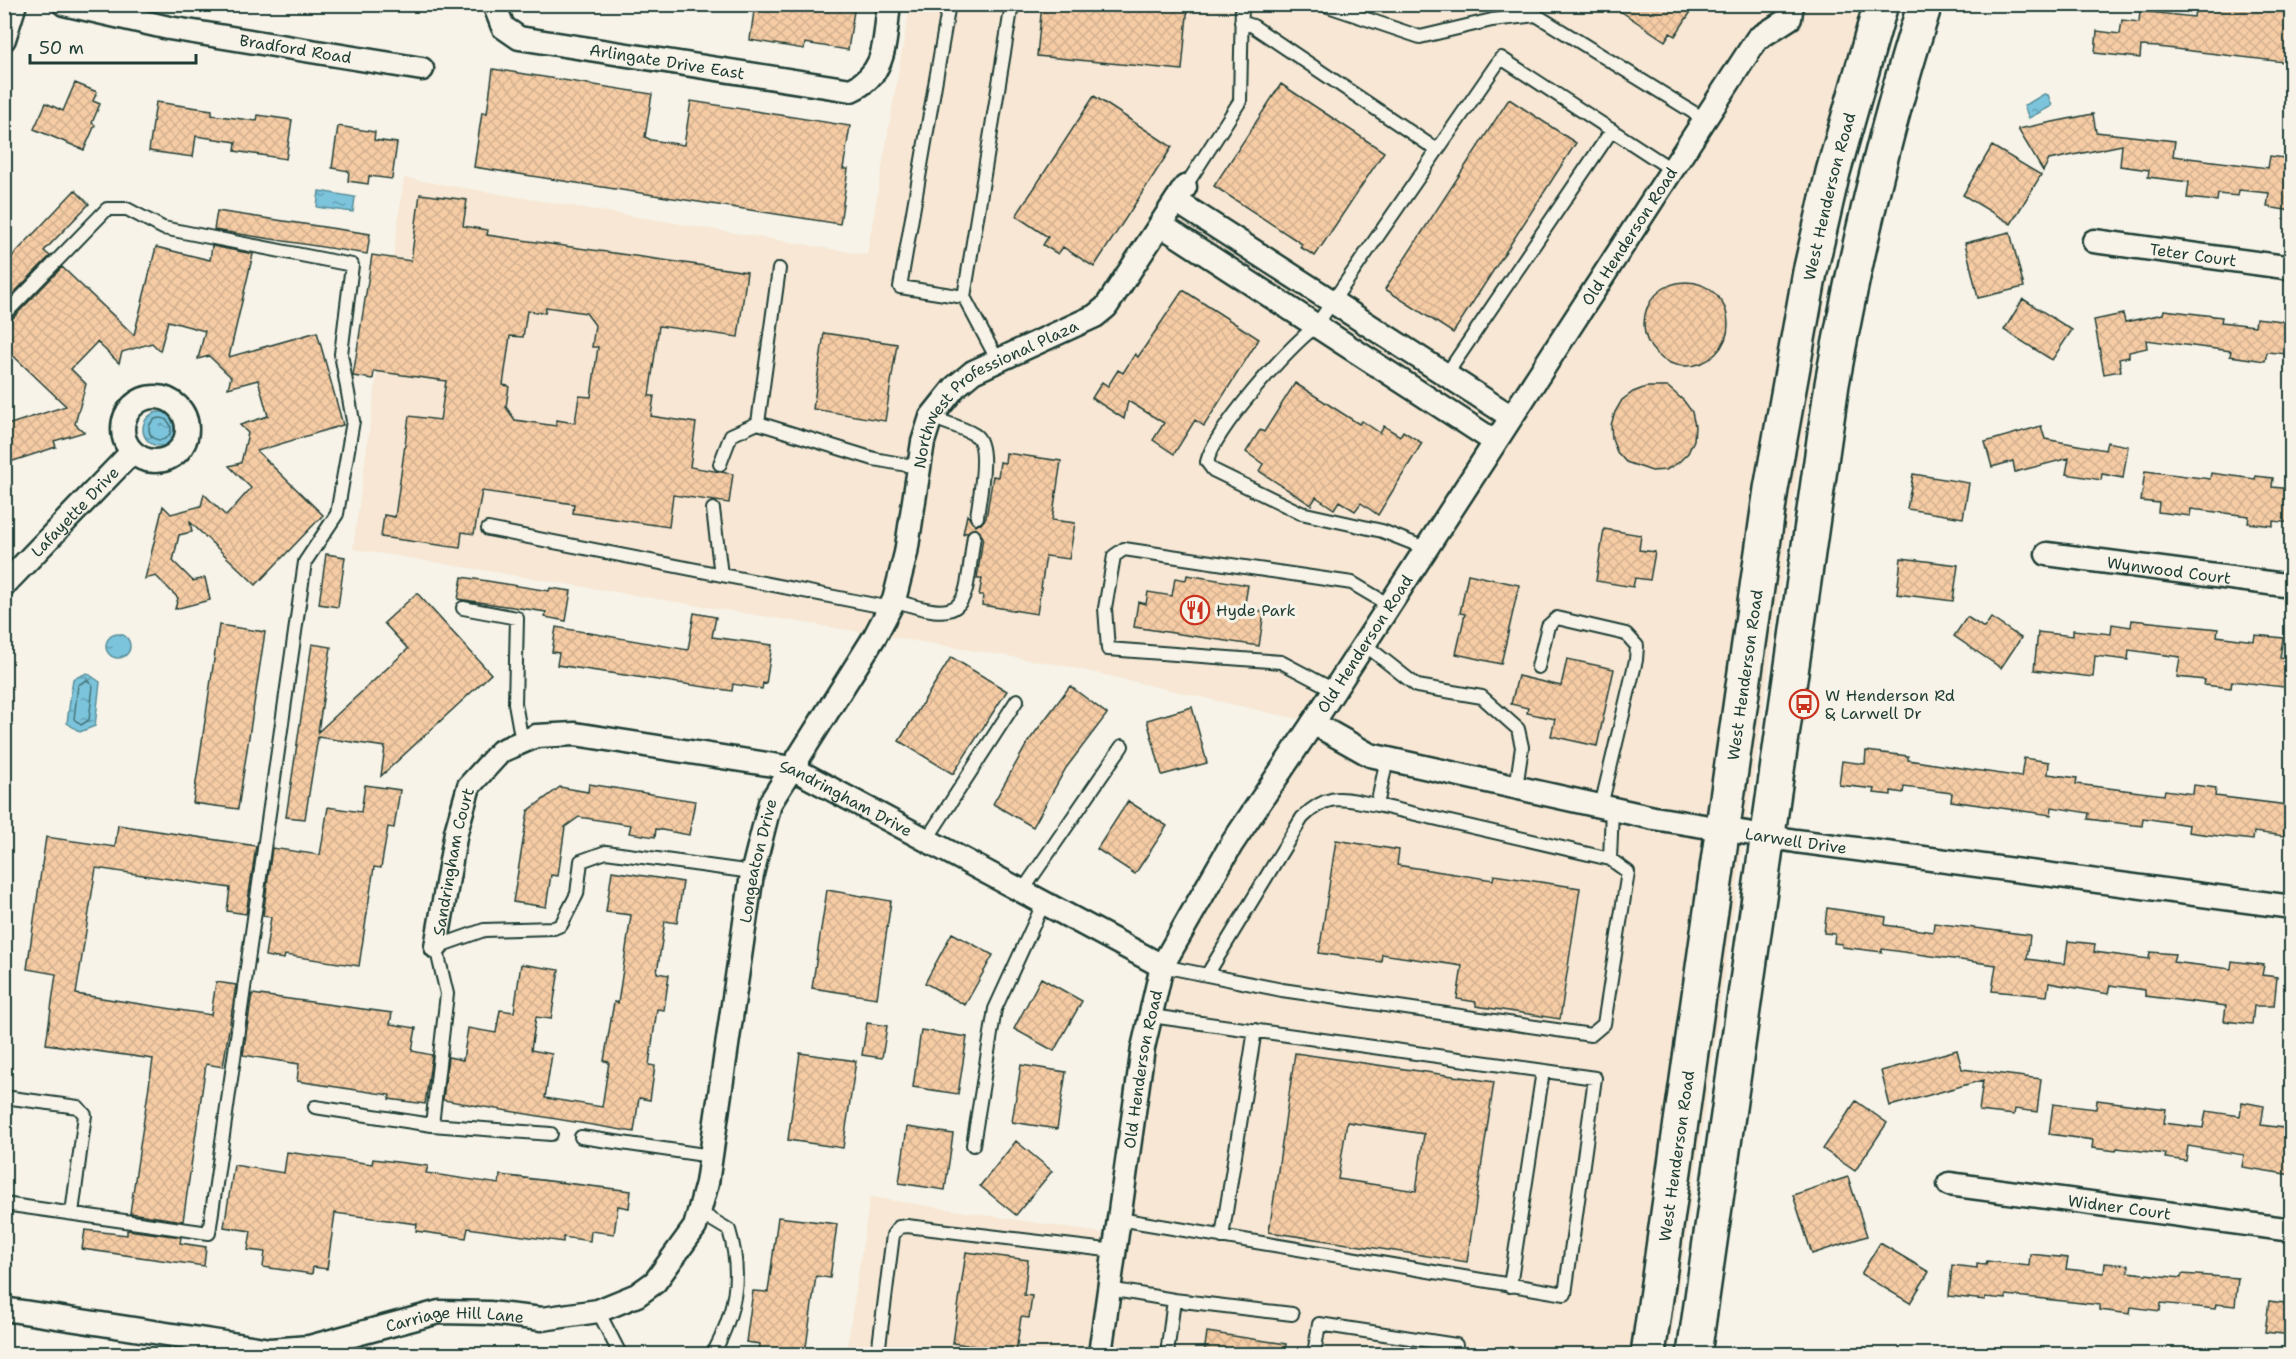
<svg xmlns="http://www.w3.org/2000/svg" width="2296" height="1359" font-family="'Shantell Sans',sans-serif">
	<style>
		.built { fill: #f7e7d4 }
		.water { fill: url(#water-ripples); stroke: #578e99; stroke-width: 1.5 }
		.lines { fill: none; stroke-linecap: round; stroke-linejoin: round }
		.shore { stroke: #447377; stroke-width: 1.5 }
		.building { fill: url(#building-cross-hatch); stroke: #1f3d34; stroke-width: 1.5; fill-rule: evenodd }
		.service-casing { stroke: #1f3d34; stroke-width: 16 }
		.minor-casing { stroke: #1f3d34; stroke-width: 27 }
		.secondary-casing { stroke: #1f3d34; stroke-width: 38 }
		.service { stroke: #f7f3e8; stroke-width: 12 }
		.minor { stroke: #f7f3e8; stroke-width: 22 }
		.secondary { stroke: #f7f3e8; stroke-width: 33 }
		.labels { text-anchor: middle; dominant-baseline: central; stroke-width: 6; stroke-linejoin: round; paint-order: stroke }
		.street-label { font-size: 16px; fill: #1f3d34; stroke: #f7f3e8 }
		.poi-label { font-size: 16px; fill: #1f3d34; stroke: #f7f3e8; text-anchor: start }
	</style>
	<defs>
		<pattern id="water-ripples" width="26" height="14" patternUnits="userSpaceOnUse" patternTransform="scale(1.5)"><rect width="26" height="14" fill="#7cc4dc"/><path d="M2 4q2-2 4 0t4 0M15 11q2-2 4 0t4 0" fill="none" stroke="#65a0b3"/></pattern>
		<pattern id="building-cross-hatch" width="8" height="8" patternUnits="userSpaceOnUse" patternTransform="scale(1.5)"><rect width="8" height="8" fill="#f6cca5"/><path d="M0 0l8 8M0 8l8-8" fill="none" stroke="#d2b08f"/></pattern>
	</defs>
	<rect width="100%" height="100%" fill="#f7f3e8"/>
	<filter id="ink" filterUnits="userSpaceOnUse"><feTurbulence type="fractalNoise" baseFrequency=".0167" numOctaves="2"/><feDisplacementMap in="SourceGraphic" scale="12" xChannelSelector="R" yChannelSelector="G"/><feConvolveMatrix kernelMatrix="1 2 1 2 8 2 1 2 1" color-interpolation-filters="sRGB"/></filter>
	<g filter="url(#ink)">
		<path class="built" d="M910,5h973l-48,242 -31,184 -135,923h-823l24,-157 250,39 40,-243 150,-271 -249,-57 -708,-116 51,-371 463,77z"/>
		<path class="water" d="M2044,94l4,1 4,11 -23,12 -5,-12z
			M319,191l36,6 -2,15 -36,-5z
			M143 429a17 17 0 1 1 34 0a17 17 0 1 1-34 0Z
			M106 646a12 12 0 1 1 24 0a12 12 0 1 1-24 0Z
			M87,673l13,9 -5,44 -15,6 -13,-9 6,-44z"/>
		<g class="lines">
			<path class="shore" d="M149 429a11 11 0 1 1 22 0a11 11 0 1 1-22 0Z
				M87,680l6,6 -4,34 -8,5 -7,-6 4,-34z"/>
		</g>
		<path class="building" d="M755,4h100l-7,46 -43,-7 -1,6 -54,-9z
			M1042,4h146l-6,66 -145,-14z
			M1610,4h86l-21,32 -5,-3 -5,8z
			M2196,4l96,2v57l-134,-16 -17,-1 -1,12 -45,-5 2,-22 23,3 2,-14 17,2 1,-11 54,6z
			M493,69l159,25 -7,43 6,3 33,5 7,-44 159,25 -7,43h5l-8,55 -366,-57 8,-55 5,1z
			M75,83l22,9 -4,9 7,3 -8,19 3,2 -11,25 -50,-21 12,-26 17,8z
			M1281,84l103,68 -69,104 -15,-9 2,-3 -88,-58z
			M1094,96l78,51 -78,120 -31,-20 -5,7 -15,-9 5,-8 -32,-21z
			M1509,99l67,44 -123,190 -68,-44z
			M156,102l56,8v5l45,6 1,-6 34,5 -6,39 -51,-8 1,-9 -40,-6 -3,21 -44,-6z
			M2093,114l3,18 79,9 -2,15 95,12 2,-12 22,3v52l-25,-4 2,-14 -30,-3 -1,6 -20,-2 -1,7 -30,-3 2,-16 -41,-5 1,-7 -29,-4 2,-21 -73,15 -6,11 -25,-42z
			M338,126l37,6 -1,8 23,3 -5,36 -23,-3 -1,8 -20,-3 1,-10 -17,-3z
			M1992,146l49,29 -30,49 -48,-29z
			M75,190l14,14 -45,47 6,5 -46,47v-38z
			M420,194l47,6 -4,26 25,4 -1,5 260,37 -9,65 -79,-11 -10,70h5l-3,20 45,7 -6,44 43,7 -4,29 -56,-8 -4,32 -96,-14 1,-9 -92,-13 -8,43 -12,-2 -2,16 -79,-11 3,-22 11,2 14,-101 31,4 6,-39 -72,-10 -1,8 -20,-3 19,-121 39,6zM546,307l40,6 9,12 -3,22h6l-7,50 -12,-1 -4,27 -19,-3v6l-41,-6 -9,-13 3,-21 -6,-1 7,-49 13,1 4,-26 18,2z
			M217,211l153,23 -3,20 -153,-24z
			M2010,232l14,55 -46,11 -13,-55z
			M212,246l41,8 -24,103 88,-25 26,93 -86,26 66,64 -67,70 -66,-63 2,10 -13,3 -6,26 20,20 12,-3 5,22 -35,9 3,-11 -22,-22 -11,3 18,-73 8,8 30,-8 3,-12 22,22 25,-28 -22,-22 12,-3 7,-30 -8,-8 28,-9 -10,-36 -30,8 3,-11 -22,-21 -11,3 7,-28 -37,-10 -8,30 -8,-8 -30,9 -3,11 -22,-21 -26,27 15,15 -11,40 9,8 -30,9 2,6 -52,17v-38l62,-20 -62,-59v-24l6,-2 52,-54 72,68 22,-88 54,13z
			M1644 324a42 42 0 1 1 84 0a42 42 0 1 1-84 0Z
			M1183,290l76,49 -55,87 -9,-6 -21,34 -21,-14 11,-17 -36,-22 -4,18 -32,-21 10,-16 6,4 10,-16 5,3 12,-19 3,3z
			M2023,299l49,31 -20,30 -48,-30z
			M2164,310l58,7 -1,5 34,4 1,-8 35,4 -4,32 -20,-2 -2,9 -35,-5 1,-5 -85,-11 1,8 -18,4v5l-10,2 2,12 -17,3 -10,-54 29,-6 2,8 38,-8z
			M824,333l73,11 -12,77 -72,-12z
			M1295,383l64,41 3,-3 18,12 4,-7 16,10 3,-5 19,12 -44,72 -17,-12 -6,8 -16,-10 -5,8 -18,-12 -5,8 -52,-34 4,-7 -17,-12 14,-22 4,2z
			M1646,387h22l16,14 8,11 3,14 -1,14 -6,13 -10,10 -12,7 -14,1 -26,-9 -9,-10 -5,-13 -1,-14 4,-13 7,-12 11,-8z
			M2041,426l4,13 60,11 2,-8 21,4 -5,32 -21,-4 -1,6 -35,-6 3,-16 -54,14 -2,-11 -21,6 -7,-25z
			M1006,453l55,8 -9,59 23,3 -6,36 -23,-3 -9,58 -55,-9 1,-10h-4l3,-16h-5l6,-42 -7,-9 -13,6 4,-19 8,10 6,-1 5,-6 7,-42 5,1 2,-15 5,1z
			M2145,471l65,8 1,-6 44,6 1,-3 17,2 -1,9 20,2v34l-19,-2v5l-25,-3 1,-7 -58,-7 -1,7 -32,-4 1,-9 -18,-2z
			M1913,474l56,9 -6,35 -56,-9z
			M1604,529l37,6 -2,15 16,2 -5,28 -15,-2 -2,9 -37,-6z
			M326,554l19,3 -7,50 -19,-3z
			M1901,558l57,7 -5,36 -56,-7z
			M1468,574l51,11 -18,79 -45,-10 9,-40 -5,-1z
			M1187,575l61,10 -4,24 20,3 -5,34 -125,-19 4,-25 8,2 2,-12 24,4 3,-18 11,2z
			M462,577l87,14 1,-3 21,3 -5,30 -21,-4 1,-5 -88,-13z
			M417,593l74,81 -110,102 4,-29 -67,-10 -13,82 -19,-2 26,-173 19,3 -13,85 90,-83 -24,-26z
			M694,613l22,4 -4,20 60,8 -6,39 -3,-1 -1,6 -29,-5 -1,7 -175,-26 2,-12 -7,-1 4,-25 132,23z
			M1967,617l17,11 7,-10 30,20 -20,30 -47,-32z
			M2132,620l86,9 -1,7 37,5 1,-6 28,3 -3,20 12,2v28l-60,-7 -1,7 -27,-3 1,-5 -28,-3 3,-20 -51,-7 -1,10 -33,-4 -2,21 -59,-7 4,-38 35,4v-6l38,4 1,-10 19,3z
			M219,625l46,7 -27,177 -45,-6z
			M951,657l56,34 -54,83 -54,-33z
			M1567,659l47,10 -17,77 -46,-10 4,-17 -28,-6 1,-5 -17,-4 7,-28 43,10z
			M1070,686l37,28 -41,54 -33,59 -40,-23 35,-62z
			M1192,707l15,56 -45,12 -15,-55z
			M1866,751l42,5v4l113,17 3,-19 25,4 -1,12 29,4 -1,6 88,11 1,-5 28,4 1,-9 22,3 -1,8 73,9 -4,31 -30,-4 -1,8 -43,-5 -22,-3 1,-7 -46,-7 -1,8 -54,-7 1,-6 -37,-6 -1,8 -100,-14 1,-8 -48,-6 -1,6 -12,-2v4l-17,-2 1,-4 -36,-4 3,-24 23,3z
			M589,784l106,17 -6,34 -33,-6 -1,8 -26,-4 2,-8 -52,-8 -14,10 -7,49 -7,-1 -5,32 -33,-5 15,-91 32,-24 28,5z
			M365,785l35,5 -6,38 -6,-1 -7,41 -7,-1 -15,99 -74,-11 -1,4 -19,-3 6,-39 -8,-1 9,-68 48,7 8,-48 33,5z
			M1128,801l39,25 -32,48 -38,-25z
			M118,825l138,21 -10,68 -19,-3 3,-23 -134,-20 -20,126 135,21 5,-33 20,3 -13,82 -17,-3 -23,157 -53,-8 23,-154 -107,-15 10,-70 -29,-5 19,-132 69,10z
			M1336,840l63,10 -2,15 96,15 1,-5 86,13 -20,131 -84,-13v-4l-19,-3 5,-33 -80,-12 -1,8 -62,-9z
			M612,871l71,11 -6,41 -12,-2 -8,52 12,2 -5,35 -7,-1 -8,56 6,1 -5,34 -11,-2 -5,34 -191,-32 5,-43 15,3 5,-32 28,5 4,-23 14,2 7,-48 38,6 -8,49 -15,-2 -5,33 21,4 -7,44 57,9 7,-45 -5,-1 10,-59 4,1 13,-88 -25,-3z
			M827,890l64,11 -14,97 -65,-10z
			M1827,908l59,9 -1,8 48,7 1,-9 96,12 -3,24 38,5 3,-23 27,3 -1,8 55,7 1,-7 25,2 -2,8 58,7 1,-8 32,4 -2,10 15,2 -3,29h-20l-2,18 -28,-3 2,-15 -81,-10v-6l-35,-5 -2,9 -59,-11 -2,13 -55,-5 4,-26 -114,-16v3l-40,-5v-3l-8,-1 1,-9 -11,-1z
			M952,933l41,22 -28,50 -40,-22z
			M1041,978l41,23 -28,50 -40,-22z
			M252,994l140,19 -2,11 26,4 -4,23 20,4 -7,49 -36,-5 1,-4 -93,-14 2,-17 -56,-9z
			M867,1023l20,3 -5,32 -20,-3z
			M921,1030l46,7 -9,57 -45,-7z
			M1957,1050l5,19 79,10 -4,33 -22,-3 -1,6 -35,-4 4,-31 -93,26 -9,-35z
			M800,1053l56,8 -13,87 -55,-8z
			M1295,1053l199,29 -27,180 -198,-30zM1347,1122l77,12 -8,57 -78,-12z
			M1021,1065l45,7 -9,57 -45,-7z
			M2097,1100l69,9 -2,14 39,5 3,-17 34,5 2,-14 22,4 -3,19 31,4v46l-50,-8 2,-12 -56,-9 -2,15 -21,-3 1,-4 -49,-6 -1,3 -24,-3 1,-8 -44,-6 4,-30 43,5z
			M1856,1101l31,22 -32,48 -32,-22z
			M907,1127l46,7 -8,56 -46,-7z
			M1016,1141l36,30 -36,44 -36,-29z
			M287,1152l85,12 1,-5 55,7 -2,7 73,11 1,-9 131,16 -2,17 -11,-2 -4,28 -23,-3 -1,10 -27,-4v5l-95,-14 -2,10 -50,-7 1,-7 -82,-11 -8,56 -14,-2 -1,7 -49,-7 2,-15 -17,-2 3,-19 -27,-4 10,-62 50,8z
			M1848,1177l19,59 -55,18 -19,-59z
			M778,1217l59,7 -7,54 -14,-2 -11,78h-46l1,-10 -14,-2 7,-51 15,1z
			M85,1230l42,5v-5l54,7 -1,6 26,4 -2,19 -122,-17z
			M1880,1243l49,29 -19,31 -49,-29z
			M966,1252l62,8 -4,35 8,1 -3,22 -8,-1 -5,35 -63,-9z
			M2030,1254l38,4 -2,11 38,4 1,-10 24,2 -1,7 53,6 1,-4 56,4 -3,28 -19,-2 -1,5 -54,-6 -1,8 -29,-4 -1,7 -30,-4v-5l-94,-10v4l-21,-2v3l-36,-4 3,-31 25,3v-4l9,1 1,-4 42,5z
			M2269,1301l23,3v31l-27,-3z
			M1207,1332l79,12 -1,10h-81z"/>
		<g class="lines">
			<g class="service-casing">
				<path id="service" d="M949,4l-49,283 64,10
					M1322,4l98,33 72,-17 44,-5 168,104
					M1241,22l12,4 184,124
					M1185,187l55,-86 2,-97
					M779,269l-21,154 116,36 44,8
					M4,315l103,-106h20l36,19 189,37 -11,89 12,67 -16,93 -32,48 -96,671 -205,-29
					M998,361l-34,-64 48,-293
					M1446,375l166,-245
					M931,417c14,6 31,10 44,18 16,10 4,64 2,82
					M720,464l11,-29 27,-12
					M713,509l8,66
					M488,529l402,79
					M1425,548l-43,-17 -81,-18 -88,-43 -6,-8c8,-33 80,-113 108,-135l186,-269 170,111
					M894,600c78,27 70,3 80,-64
					M463,608l54,10 -2,85 7,39
					M1364,644l53,42 65,11 36,32 4,18 -6,41
					M1538,667l10,-41 9,-8 69,16 11,12 -1,14 -35,146
					M1334,690l-53,-28 -173,-13 -3,-41 9,-52 10,-7 228,34 37,22
					M1377,805l233,54
					M927,839l90,-139
					M1023,890l99,-144
					M1162,966l120,24 309,45 13,-11 24,-152 -18,-13 2,-50
					M1207,975l95,-157c27,-27 41,-19 75,-13l10,-46
					M4,1097l74,10 7,8 -13,98
					M315,1107l117,18 119,9
					M432,1125l15,-131 -11,-47 48,-17 70,-2 7,-3 16,-31 4,-33 25,-9 146,20
					M581,1137l130,19
					M973,1145l22,-136 49,-107
					M699,1212l30,18c14,46 6,83 -16,124
					M1119,1219l446,75 30,-216 -444,-62
					M1222,1237l33,-207
					M1510,1286l33,-215
					M1109,1289l65,11 -7,54
					M1174,1300l118,14
					M598,1311l22,43
					M878,1354l15,-119 6,-8 8,-1 208,25
					M1314,1354l5,-30 137,21"/>
			</g>
			<g class="minor-casing">
				<g id="minor">
					<path id="s1" d="M64,4l105,24 253,41"/>
					<path id="s2" d="M494,4l9,23 16,11 332,52c37,-17 33,-50 38,-86"/>
					<path d="M4,39l11,-35"/>
					<path d="M1176,201l334,215"/>
					<path d="M1161,225l333,216"/>
					<path id="s3" d="M2094,241l198,27"/>
					<circle cx="155" cy="429" r="32"/>
					<path id="s4" d="M2047,554l245,32"/>
					<path id="s5" d="M4,585l128,-133"/>
					<path id="s6" d="M1313,723l57,32 284,63 142,23 496,66"/>
					<path id="s7" d="M436,947l20,-115 13,-46 32,-35 35,-15 39,-2 217,34 370,198"/>
					<path id="s8" d="M1949,1184l343,46"/>
					<path id="s9" d="M4,1309l266,41 39,-3 130,-35 50,1 53,6 56,-8 39,-16 18,-13 40,-55 12,-44 45,-309 18,-71 105,-167 19,-36 12,-47 17,-111 8,-25 24,-30 18,-15 122,-56 11,-9 79,-120"/>
					<path id="s10" d="M1100,1354l43,-306 19,-82 69,-121 82,-122 444,-684 33,-21 2,-14"/>
				</g>
			</g>
			<g class="secondary-casing">
				<g id="secondary">
					<path id="s11" d="M1648,1354l123,-865 39,-217 23,-100 48,-168"/>
					<path d="M1694,1354l138,-970c23,-128 53,-255 93,-380"/>
				</g>
			</g>
			<use href="#service" class="service"/>
			<use href="#minor" class="minor"/>
			<use href="#secondary" class="secondary"/>
		</g>
	</g>
	<defs>
		<g id="restaurant-ring" transform="scale(1.5)"><circle r="9.5" fill="#f7f3e8" stroke="#c8321e" stroke-width="1.5"/><path d="M-5-6h1v4h1v-4h1v4h1v-4h1v5L-1.5 .5V6h-2V.5L-5-1ZM5-6V6H3V1.5H1.5Q1.5-4 5-6Z" fill="#c8321e"/></g>
		<g id="bus-ring" transform="scale(1.5)"><circle r="9.5" fill="#f7f3e8" stroke="#c8321e" stroke-width="1.5"/><path d="M-5-6H5V4H4V6H2V4H-2V6H-4V4H-5ZM-3.5-4V0h7V-4ZM-3.5 1.2v1.5H-2V1.2ZM2 1.2v1.5H3.5V1.2Z" fill="#c8321e"/></g>
	</defs>
	<g fill-rule="evenodd">
		<use href="#restaurant-ring" x="1195" y="610"/>
		<use href="#bus-ring" x="1804" y="704"/>
	</g>
	<g class="labels">
		<g class="street-label">
			<text stroke="none"><textPath href="#s1" startOffset="236">Bradford Road</textPath></text>
			<text stroke="none"><textPath href="#s2" startOffset="194">Arlingate Drive East</textPath></text>
			<text stroke="none"><textPath href="#s11" startOffset="1172">West Henderson Road</textPath></text>
			<text stroke="none"><textPath href="#s10" startOffset="1260">Old Henderson Road</textPath></text>
			<text stroke="none"><textPath href="#s3" startOffset="100">Teter Court</textPath></text>
			<text stroke="none"><textPath href="#s9" startOffset="1653">Northwest Professional Plaza</textPath></text>
			<text stroke="none"><textPath href="#s5" startOffset="102">Lafayette Drive</textPath></text>
			<text stroke="none"><textPath href="#s4" startOffset="123">Wynwood Court</textPath></text>
			<text stroke="none"><textPath href="#s10" startOffset="774">Old Henderson Road</textPath></text>
			<text stroke="none"><textPath href="#s11" startOffset="686">West Henderson Road</textPath></text>
			<text stroke="none"><textPath href="#s7" startOffset="570">Sandringham Drive</textPath></text>
			<text stroke="none"><textPath href="#s6" startOffset="500">Larwell Drive</textPath></text>
			<text stroke="none"><textPath href="#s7" startOffset="87">Sandringham Court</textPath></text>
			<text stroke="none"><textPath href="#s9" startOffset="1107">Longeaton Drive</textPath></text>
			<text stroke="none"><textPath href="#s10" startOffset="288">Old Henderson Road</textPath></text>
			<text stroke="none"><textPath href="#s11" startOffset="200">West Henderson Road</textPath></text>
			<text stroke="none"><textPath href="#s8" startOffset="172">Widner Court</textPath></text>
			<text stroke="none"><textPath href="#s9" startOffset="458">Carriage Hill Lane</textPath></text>
		</g>
		<g class="poi-label">
			<text x="1216" y="610">Hyde Park</text>
			<text x="1825" y="695">W Henderson Rd<tspan x="1825" dy="18">&amp; Larwell Dr</tspan></text>
		</g>
	</g>
	<rect width="2296" height="1359" fill="none" stroke="#f7f3e8" stroke-width="24"/>
	<rect x="12" y="12" width="2272" height="1335" fill="none" stroke="#1f3d34" stroke-width="2" filter="url(#ink)"/>
	<path d="M30 54v9h166v-9" fill="none" stroke="#1f3d34" stroke-width="3"/>
	<text x="39" y="54" font-size="18" fill="#1f3d34" stroke="#f7f3e8" stroke-width="4.5" paint-order="stroke">50 m</text>
</svg>
